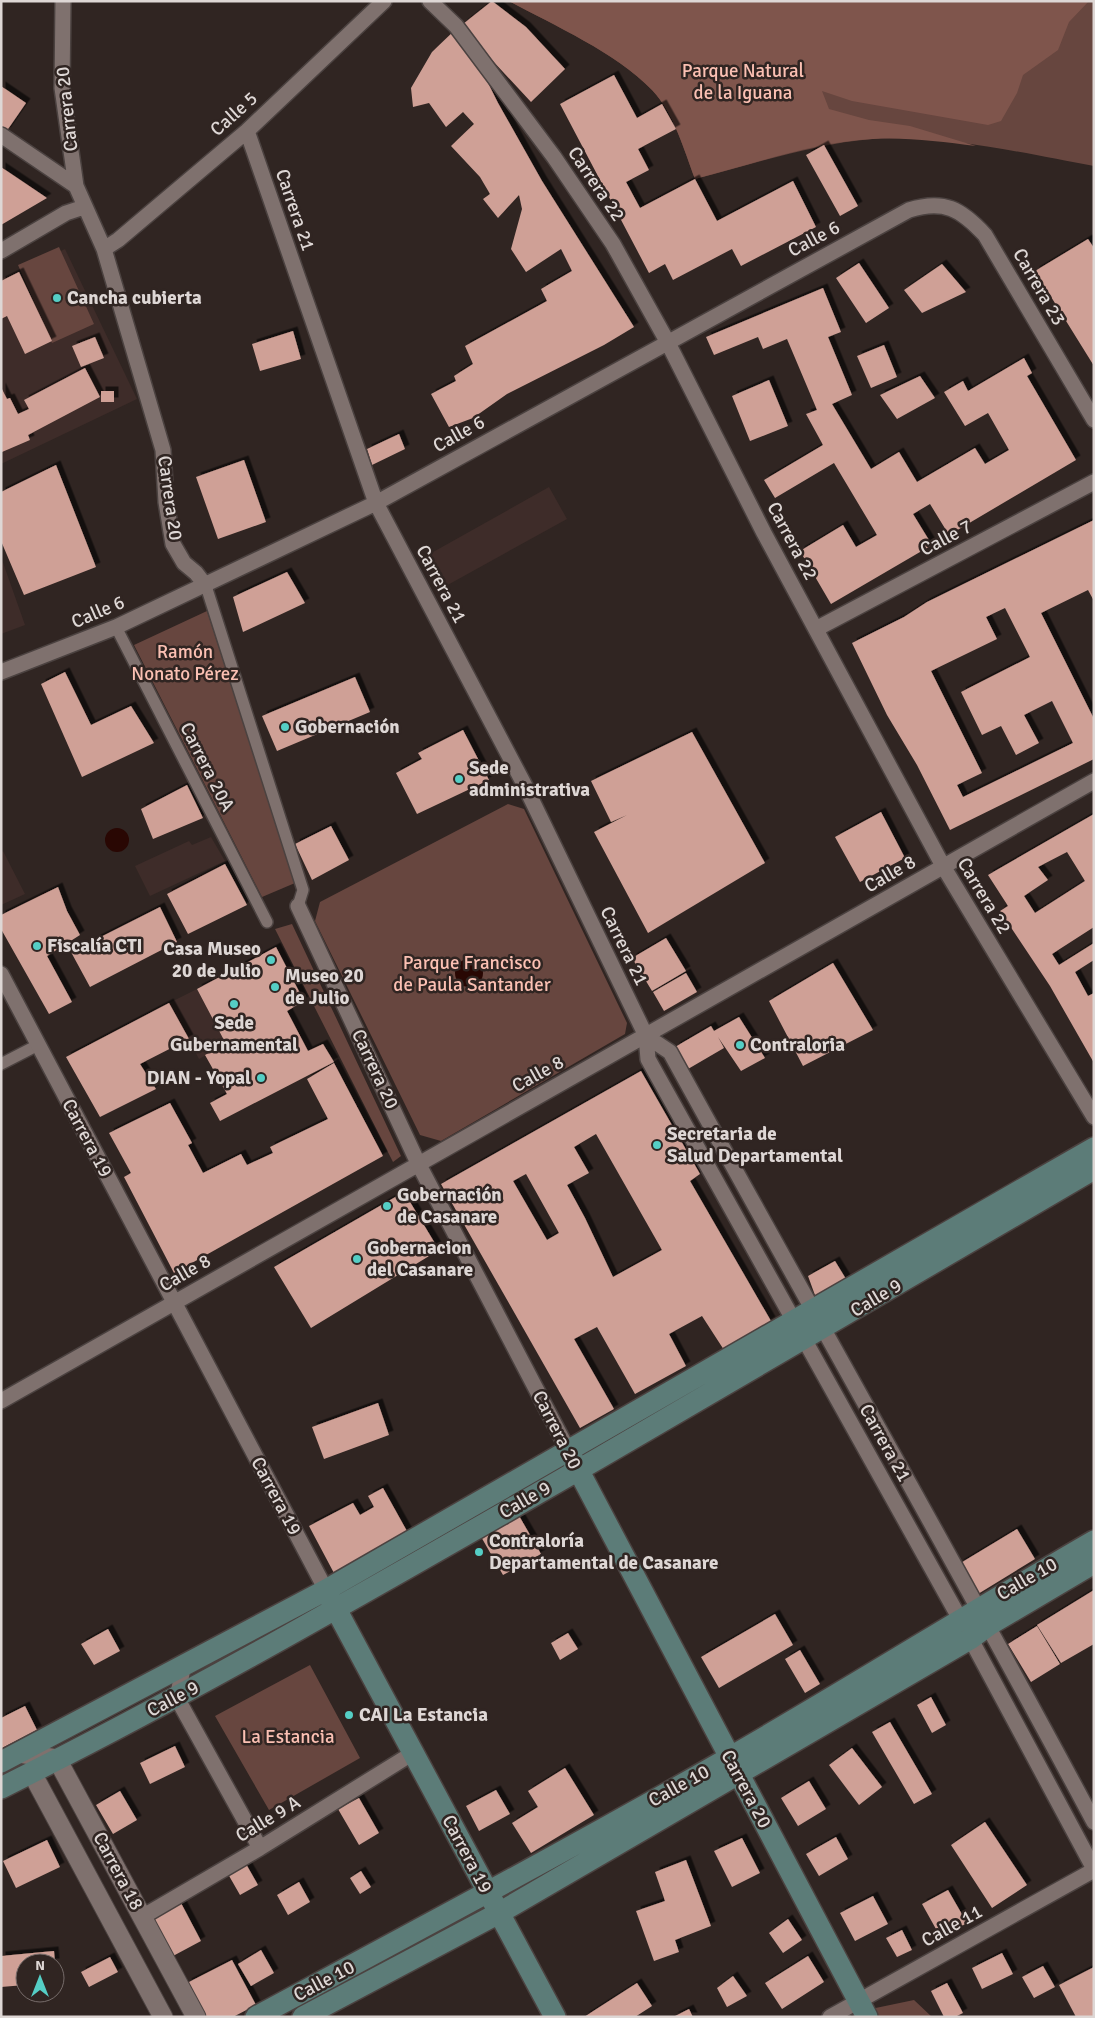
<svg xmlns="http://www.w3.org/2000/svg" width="1095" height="2018" font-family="Signika,sans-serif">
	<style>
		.built { fill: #3e2c29 }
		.green { fill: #67463f }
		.forest { fill: #7f554c }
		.water { fill: #290703 }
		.building { fill: #cfa096; fill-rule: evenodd; filter: url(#shadow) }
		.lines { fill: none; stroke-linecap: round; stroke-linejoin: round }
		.pedestrian-casing { stroke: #4b4240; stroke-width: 14 }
		.minor-casing { stroke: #4b4240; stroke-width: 18 }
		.tertiary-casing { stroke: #4b4240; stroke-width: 21 }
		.secondary-casing { stroke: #4b4240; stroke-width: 24 }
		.pedestrian { stroke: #7f716e; stroke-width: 11 }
		.minor { stroke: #7f716e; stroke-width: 15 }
		.tertiary { stroke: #7f716e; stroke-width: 19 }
		.secondary { stroke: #5c7c78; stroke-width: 21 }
		.poi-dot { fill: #55cec5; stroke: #302522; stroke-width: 2 }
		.labels { text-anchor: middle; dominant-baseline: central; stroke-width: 5; stroke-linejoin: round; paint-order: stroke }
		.park-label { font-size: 19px; fill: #fbc0b3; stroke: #302522 }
		.street-label { font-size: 19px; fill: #ded7d5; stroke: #302522 }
		.poi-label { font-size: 19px; font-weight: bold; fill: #ded7d5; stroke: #302522; text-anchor: start }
	</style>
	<defs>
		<filter id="shadow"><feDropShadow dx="4.5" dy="-4.5" stdDeviation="0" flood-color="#0009"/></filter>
	</defs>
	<rect width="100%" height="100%" fill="#302522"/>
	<path class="built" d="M65,249l72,150 -136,65v-185z
		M549,487l18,32 -123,68 -18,-31z
		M1,557l24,68 -24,9z
		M211,837l14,24 -75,35 -15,-30 54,-25 3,4z
		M3,851l22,43 -24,11v-52z
		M197,989l29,55 -27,15 -30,-56z"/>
	<path class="green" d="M509,1h585v165c-67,-12 -155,-33 -222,-27 -60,5 -118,25 -177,40 -11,-29 -21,-66 -43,-89 -37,-38 -97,-64 -143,-89z
		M59,247l35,77 -42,19 -34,-78z
		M207,611l88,272 -33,14 -128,-252z
		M508,804l16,5 103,214 -2,11 -184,107 -21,-6 -105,-214 5,-19z
		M292,924l109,232 -8,6 -118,-233z
		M310,1665l50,93 -91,52 -54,-94z
		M914,2000l18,17h-62l-4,-7z"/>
	<path class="forest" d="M509,1h580l-20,21 -11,28 -35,25 -6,18 -16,28 -13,4 -136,-24 -30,-10 7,18 40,11 41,6 66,20c-34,-4 -69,-9 -103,-7 -60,3 -119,25 -178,40 -11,-29 -21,-66 -43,-89 -37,-38 -97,-64 -143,-89z"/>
	<path class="water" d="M105 840a12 12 0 1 1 24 0a12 12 0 1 1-24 0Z
		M455 973a14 14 0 1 1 28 0a14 14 0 1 1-28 0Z"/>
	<path class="building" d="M492,1l34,26 39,42 -34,33 -40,-43 -28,-35z
		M454,31l29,42 15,30 44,78 92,146 -30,18 -97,49 -34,24 -24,9 -18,-33 25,-13 -2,-5 19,-12 -8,-18 82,-45 -6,-12 31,-18 -11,-22 -35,23 -15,-23 11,-40 -3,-14 -21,23 -15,-19 7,-5 -10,-17 -29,-31 23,-22 -11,-12 -17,15 -17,-24 -16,4 -2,-19 21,-36z
		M614,75l23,43 25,-14 14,25 -38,20 11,21 -23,12 14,26 55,-29 22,42 76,-40 23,46 -75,39 -9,-17 -59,31 -8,-16 -16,9 -89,-169z
		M1,86l25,17 -20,29 -5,-4z
		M824,145l34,61 -18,10 -34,-61z
		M1,167l46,31 -46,27z
		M1088,239l6,9v118l-59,-95z
		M859,263l30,45 -23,15 -30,-45z
		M942,264l24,28 -44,21 -18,-23z
		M19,272l33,69 -27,13 -18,-38 -6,3v-38z
		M823,288l18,44 -13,5 24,58 -20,9 39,65 28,-17 18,30 58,-34 10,16 24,-14 -21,-37 -23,13 -21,-34 19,-11 5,10 56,-33 8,15 -5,3 49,84 -127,75 -19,-31 -17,10 19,31 -101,59 -31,-53 43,-26 13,22 21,-12 -43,-72 -59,35 -11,-18 59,-35 -17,-31 11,-4 -30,-71 -24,10 -5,-12 -44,18 -8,-18z
		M293,331l8,28 -41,12 -8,-27z
		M95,337l9,21 -23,9 -9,-21z
		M884,345l13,32 -26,11 -14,-32z
		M85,368l15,29 -72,38 2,5 -28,12 -1,-65 6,12 3,-1 8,16 11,-5 -5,-9z
		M920,376l15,22 -38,21 -17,-24z
		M769,380l19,46 -38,15 -18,-45z
		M101,391h13v11h-13z
		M399,434l6,15 -33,16 -5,-16z
		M244,460l22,62 -48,17 -22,-62z
		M56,465l40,102 -72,28 -23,-54v-49z
		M1094,520v81l-6,-11 -47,23 53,106v40l-144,71 -33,-65 -30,-50 -35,-72 52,-26 23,-15zM1005,608l25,49 -69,35 21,43 19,-9 15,29 23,-12 -15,-28 28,-14 21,42 -110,54 -6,-12 25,-12 -51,-102 66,-32 -11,-22z
		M287,572l18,31 -62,29 -10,-35z
		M65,672l26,53 40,-19 23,37 -72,34 -41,-93z
		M355,677l15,35 -93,39 -15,-35z
		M463,730l26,50 -72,34 -21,-41 26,-14 -4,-6z
		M692,732l73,131 -117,70 -54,-101 33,-17 -16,7 -20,-41z
		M187,785l16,33 -50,21 -12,-30z
		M881,812l24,46 -45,24 -25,-45z
		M1094,814v113l-42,27 7,11 35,-22v17l-19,12 13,24 6,-3v70l-44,-77 -50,-75 8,-5 -20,-31zM1067,852l18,29 -50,32 -11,-17 24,-16 -10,-13z
		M331,826l18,34 -37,20 -17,-36z
		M225,864l22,41 -59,29 -21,-40z
		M58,887l9,24 13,24 -33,21 25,46 -23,12 -48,-85v-14z
		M160,907l17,35 -87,45 -19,-35z
		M666,938l20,33 -34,20 -20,-33z
		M276,947l28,54 -17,10 21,40 15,-7 11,18 -114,59 -10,-18 17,-9 -22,-39 21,-11 -29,-55z
		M833,963l40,67 -70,36 -34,-65z
		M686,973l11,19 -33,19 -11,-19z
		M169,1003l20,36 -49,25 16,25 -56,28 -34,-60z
		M739,1017l26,41 -24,13 -23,-34 6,11 -36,21 -13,-22 36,-21 3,5z
		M334,1063l49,93 -209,117 -50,-96 7,-4 -22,-40 61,-30 22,40 -4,2 15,28 38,-19 6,11 26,-12 -3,-6 58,-28 -21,-40z
		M641,1071l59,103 -10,7 81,140 -47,29 -22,-34 -33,18 17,32 -51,28 -38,-67 -23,12 40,70 -34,19 -139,-244zM596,1134l66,116 -49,27 -28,-59 -18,-33 22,-12 -15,-26zM526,1174l33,59 -12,7 -34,-59z
		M404,1192l35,58 -128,78 -37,-61z
		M835,1261l11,18 -30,19 -8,-22z
		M378,1403l11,32 -65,24 -12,-32z
		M383,1488l25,45 -73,42 -26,-49 44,-23 7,12 14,-8 -6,-11z
		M518,1514l23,40 -38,21 -23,-40z
		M1017,1529l18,30 -57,35 -19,-30z
		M1094,1590v54l-33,19 -24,-38z
		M775,1614l18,31 -74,43 -18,-31z
		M1037,1626l23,38 -29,18 -23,-38z
		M108,1629l12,22 -26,14 -13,-21z
		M568,1633l10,16 -18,11 -9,-17z
		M800,1650l20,34 -15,9 -20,-34z
		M931,1697l15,28 -14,8 -15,-28z
		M25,1706l12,24 -35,18 -1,-30z
		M890,1722l42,72 -18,10 -42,-72z
		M175,1746l10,21 -35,17 -10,-21z
		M852,1748l30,39 -23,18 -30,-40z
		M565,1768l29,47 -63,38 -19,-30 26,-16 -10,-16z
		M809,1781l17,28 -28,17 -17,-28z
		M496,1790l14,24 -31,17 -13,-25z
		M120,1791l17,29 -24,14 -17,-29z
		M359,1798l20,35 -20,12 -21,-36z
		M985,1822l42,63 -35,23 -41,-63z
		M836,1837l12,22 -29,17 -13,-22z
		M742,1838l18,35 -28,14 -18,-36z
		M47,1840l13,27 -44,21 -13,-27z
		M686,1860l25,66 -36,14 4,12 -25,9 -18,-50 29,-10 -10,-29z
		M246,1864l12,21 -18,10 -12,-21z
		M361,1871l10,16 -11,7 -10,-16z
		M299,1882l11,20 -22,13 -11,-20z
		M948,1890l19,33 -26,15 -19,-34z
		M873,1896l15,28 -33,17 -15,-28z
		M181,1903l20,38 -28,15 -20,-38z
		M788,1919l14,21 -19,13 -14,-20z
		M902,1930l10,20 -15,7 -11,-19z
		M261,1950l13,23 -23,13 -13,-22z
		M54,1951l1,12h-30v22l-24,2v-31z
		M1002,1953l11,21 -31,15 -10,-21z
		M808,1956l16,26 -42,27 -17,-26z
		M110,1957l8,15 -29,15 -8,-15z
		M232,1960l24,45 -23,12h-28l-18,-34z
		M1043,1966l12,21 -21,11 -12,-21z
		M1094,1967v50h-18l-17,-32z
		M733,1976l14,20 -20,11 -10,-19z
		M637,1983l15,23 -17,11h-51z
		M947,1983l16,30 -8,4h-11l-13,-26z
		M689,2009l4,8h-20z"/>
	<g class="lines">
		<g class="pedestrian-casing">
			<path id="pedestrian" d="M206,586l97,304 -5,16
				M116,627l151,295
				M1,1064l37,-19"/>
		</g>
		<g class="minor-casing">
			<path id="minor" d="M63,1l-1,87 14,98 28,63 59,201 3,52 7,42 11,19 12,10 10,13
				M430,1l26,25 98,131 59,87 54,97 97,192 179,333 151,251
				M247,131l129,372 148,281 122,252 2,23 312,560 134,250
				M1,135l75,51
				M104,249l14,-9 129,-109 137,-130
				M1,251l65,-38 18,-6
				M816,629l278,-147
				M1,672l115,-45 260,-124 533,-293c35,-11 52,-1 76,25l109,185
				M298,906l120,257 150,287
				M1,974l325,616
				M646,1036l24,16c141,257 286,511 424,770
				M1,1401l1093,-620
				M184,1664l-7,34 83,150
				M142,1917l118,-69 153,-95
				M830,2017l264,-147"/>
		</g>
		<g class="tertiary-casing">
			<path id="tertiary" d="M19,1753l38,6 139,258
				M32,1773l131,244"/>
		</g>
		<g class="secondary-casing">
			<path id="secondary" d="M572,1458l295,559
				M329,1596l226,421
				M1,1762l325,-172 768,-442
				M1,1788c177,-88 349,-187 520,-285 192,-110 383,-222 573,-334
				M256,2017c158,-85 316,-169 471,-258 124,-71 244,-147 367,-218
				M303,2017l196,-104 471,-274 19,-14 105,-62"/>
		</g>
		<use href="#pedestrian" class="pedestrian"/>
		<use href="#minor" class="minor"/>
		<use href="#tertiary" class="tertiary"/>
		<use href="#secondary" class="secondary"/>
	</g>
	<g class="poi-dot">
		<circle cx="57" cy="298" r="5"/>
		<circle cx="285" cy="727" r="5"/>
		<circle cx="459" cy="779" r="5"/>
		<circle cx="37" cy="946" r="5"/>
		<circle cx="271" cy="960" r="5"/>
		<circle cx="275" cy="987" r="5"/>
		<circle cx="234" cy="1004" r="5"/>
		<circle cx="740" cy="1045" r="5"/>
		<circle cx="261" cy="1078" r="5"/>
		<circle cx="657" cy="1145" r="5"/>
		<circle cx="387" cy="1206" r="5"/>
		<circle cx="357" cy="1259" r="5"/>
		<circle cx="479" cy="1552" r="5"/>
		<circle cx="349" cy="1715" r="5"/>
	</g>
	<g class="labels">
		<g class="park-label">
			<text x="743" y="71">Parque Natural<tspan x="743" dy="22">de la Iguana</tspan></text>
			<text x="185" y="652">Ramón<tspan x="185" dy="22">Nonato Pérez</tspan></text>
			<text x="472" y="963">Parque Francisco<tspan x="472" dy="22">de Paula Santander</tspan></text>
			<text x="288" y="1737">La Estancia</text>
		</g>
		<g class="street-label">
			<text transform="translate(67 109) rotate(-96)">Carrera 20</text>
			<text transform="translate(234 114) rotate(-42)">Calle 5</text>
			<text transform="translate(596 184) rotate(56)">Carrera 22</text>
			<text transform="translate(295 210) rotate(71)">Carrera 21</text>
			<text transform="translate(814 239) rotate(-28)">Calle 6</text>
			<text transform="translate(1039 287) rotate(60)">Carrera 23</text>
			<text transform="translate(459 434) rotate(-29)">Calle 6</text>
			<text transform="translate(170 498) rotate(82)">Carrera 20</text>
			<text transform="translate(946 538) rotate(-28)">Calle 7</text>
			<text transform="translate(792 541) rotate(62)">Carrera 22</text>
			<text transform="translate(441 584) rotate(62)">Carrera 21</text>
			<text transform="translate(98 612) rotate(-23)">Calle 6</text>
			<text transform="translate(207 767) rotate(63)">Carrera 20A</text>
			<text transform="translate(890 874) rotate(-30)">Calle 8</text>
			<text transform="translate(984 896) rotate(59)">Carrera 22</text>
			<text transform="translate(624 946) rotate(64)">Carrera 21</text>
			<text transform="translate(375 1069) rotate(65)">Carrera 20</text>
			<text transform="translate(538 1074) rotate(-29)">Calle 8</text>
			<text transform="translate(87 1138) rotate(62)">Carrera 19</text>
			<text transform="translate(185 1273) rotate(-30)">Calle 8</text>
			<text transform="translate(876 1298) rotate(-31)">Calle 9</text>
			<text transform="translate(557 1430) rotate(63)">Carrera 20</text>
			<text transform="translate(885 1443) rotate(61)">Carrera 21</text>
			<text transform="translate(276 1496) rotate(62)">Carrera 19</text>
			<text transform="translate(525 1500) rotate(-30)">Calle 9</text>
			<text transform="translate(1027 1579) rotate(-30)">Calle 10</text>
			<text transform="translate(173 1699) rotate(-28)">Calle 9</text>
			<text transform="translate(679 1786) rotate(-29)">Calle 10</text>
			<text transform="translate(746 1789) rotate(62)">Carrera 20</text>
			<text transform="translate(268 1819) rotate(-31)">Calle 9 A</text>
			<text transform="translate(467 1854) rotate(62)">Carrera 19</text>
			<text transform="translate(118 1871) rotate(62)">Carrera 18</text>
			<text transform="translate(952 1926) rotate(-29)">Calle 11</text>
			<text transform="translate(324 1981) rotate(-28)">Calle 10</text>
		</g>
		<g class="poi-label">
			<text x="67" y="298">Cancha cubierta</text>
			<text x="295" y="727">Gobernación</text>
			<text x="469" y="768">Sede<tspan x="469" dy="22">administrativa</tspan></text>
			<text x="47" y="946">Fiscalía CTI</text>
			<text x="261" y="949" text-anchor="end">Casa Museo<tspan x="261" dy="22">20 de Julio</tspan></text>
			<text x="285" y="976">Museo 20<tspan x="285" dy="22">de Julio</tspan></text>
			<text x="234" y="1023" text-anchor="middle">Sede<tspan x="234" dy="22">Gubernamental</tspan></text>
			<text x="750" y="1045">Contraloria</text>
			<text x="251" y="1078" text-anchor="end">DIAN - Yopal</text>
			<text x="667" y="1134">Secretaria de<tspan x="667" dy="22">Salud Departamental</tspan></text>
			<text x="397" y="1195">Gobernación<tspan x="397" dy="22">de Casanare</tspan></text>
			<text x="367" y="1248">Gobernacion<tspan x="367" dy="22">del Casanare</tspan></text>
			<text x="489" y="1541">Contraloría<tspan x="489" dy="22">Departamental de Casanare</tspan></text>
			<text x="359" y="1715">CAI La Estancia</text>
		</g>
	</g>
	<rect width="1095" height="2018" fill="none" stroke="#ded7d5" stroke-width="5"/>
	<g transform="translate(40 1978)"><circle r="24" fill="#302522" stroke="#766c6a"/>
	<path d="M0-4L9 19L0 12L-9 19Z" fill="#55cec5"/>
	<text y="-8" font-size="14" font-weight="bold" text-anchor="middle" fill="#ded7d5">N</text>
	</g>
</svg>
